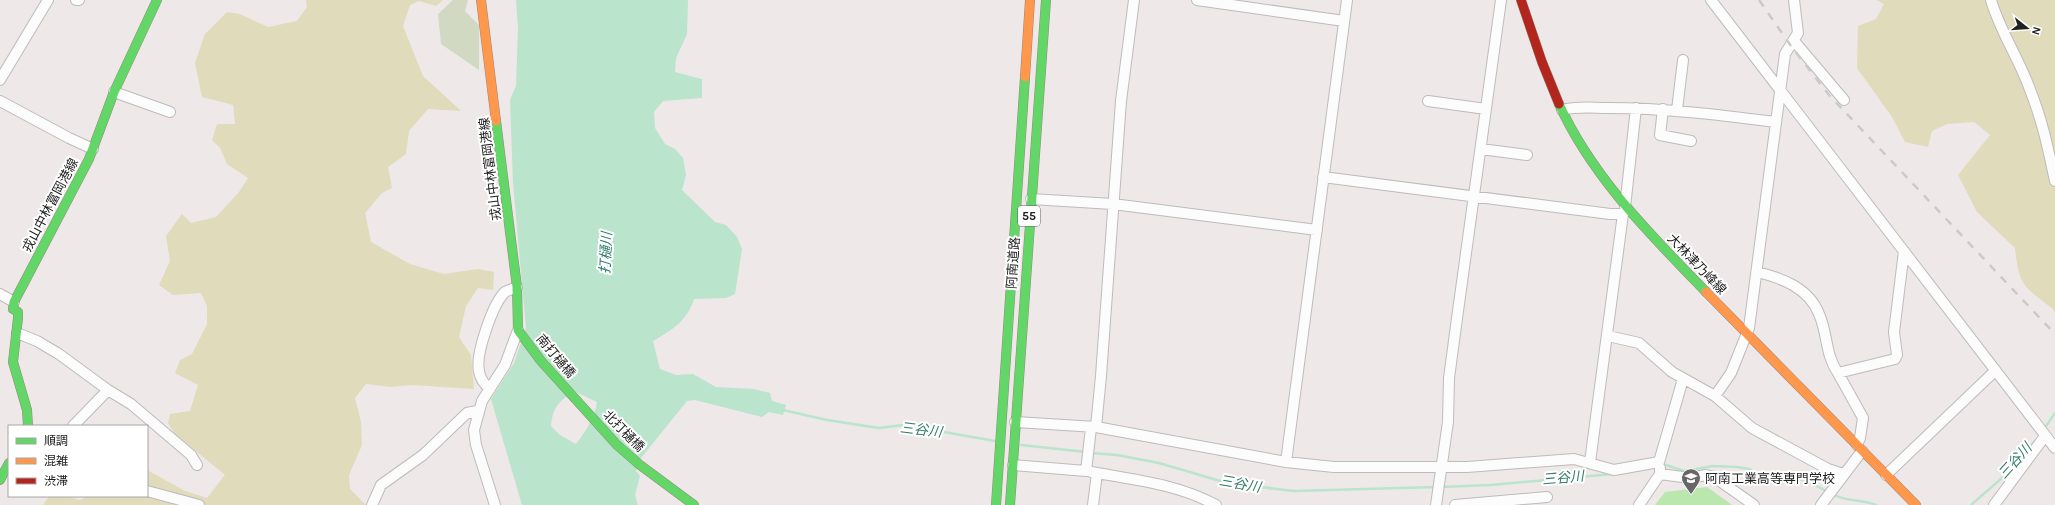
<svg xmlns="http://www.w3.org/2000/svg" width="2055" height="505" font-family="Karla,'Noto Sans JP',sans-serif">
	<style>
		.forest { fill: #dfdbbb }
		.cemetery { fill: #d2d9c3 }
		.pitch { fill: #b9e7ae }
		.water { fill: #bae4cc; fill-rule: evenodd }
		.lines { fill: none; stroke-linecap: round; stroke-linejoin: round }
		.stream { stroke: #bae4cc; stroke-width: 2.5 }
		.street-casing { stroke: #bebbbb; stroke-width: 12 }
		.fast-casing { stroke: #99877f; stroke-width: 10 }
		.slow-casing { stroke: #99877f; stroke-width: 10 }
		.jam-casing { stroke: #99877f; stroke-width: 10 }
		.street { stroke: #fcfcfc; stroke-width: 10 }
		.fast { stroke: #63d668; stroke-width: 9 }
		.slow { stroke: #ff974d; stroke-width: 9 }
		.jam { stroke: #b3261e; stroke-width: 9 }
		.rail { stroke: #cbcaca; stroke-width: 2.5; stroke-dasharray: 8 8; stroke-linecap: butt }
		.labels { text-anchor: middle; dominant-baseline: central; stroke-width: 4; stroke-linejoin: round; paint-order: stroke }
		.shield { fill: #fff; stroke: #636363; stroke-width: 1 }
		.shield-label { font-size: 12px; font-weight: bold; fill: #202020 }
		.street-label { font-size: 13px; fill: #202020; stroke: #fff }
		.poi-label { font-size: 13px; fill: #202020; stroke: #fff; text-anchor: start }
		.water-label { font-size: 14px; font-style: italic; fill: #327d6a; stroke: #fff }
	</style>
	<rect width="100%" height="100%" fill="#eee8e8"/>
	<path class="forest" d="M306,0h137l-7,6 -17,-5 -9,4 -7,21 20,50 38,35 -33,-2 -19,22 -3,23 -18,13 4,21 -10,5 -17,20 6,29 39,22 34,10 34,-5 16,3 -1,18 -15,-2 -12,18 -7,31 12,18 3,34 -62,-4 -22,2 -24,-3 -11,14 6,24 1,23 -13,30 1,14 16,16h-323l6,-9h18l12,4 10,-4h58v-26l38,21 22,7 18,-23 -51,-42 -6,-10 2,-9 20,-3 8,-26 -23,-12 5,-13 12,-6 15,-30v-18l-6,-13 -28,2 -14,-10 11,-24 -4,-25 16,-22 9,9 25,-6 23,-25 9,-14 -21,-14 -7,-16 -8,-8 5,-16h18l-2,-19 -31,-8 -7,-34 10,-29 22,-22 13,2 28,13 29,-6 10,-14z
		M1877,0h178v313l-2,-4c-29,-23 -34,-22 -38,-61l-38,-36 -19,-37 32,-40 -16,-13 -27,2 -15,7 -4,16 -23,-5 -13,-25 -35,-49 1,-42 18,-7 8,-15z"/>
	<path class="cemetery" d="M453,0h15l-3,11 14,14v45l-38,-26 -3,-30z"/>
	<path class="pitch" d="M1707,487l25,18h-77l10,-13z"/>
	<path class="water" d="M516,0h172l-1,34 -11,24 -1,14 27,7v19l-39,3 -9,11 1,16 10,16 10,5 8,9 3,17 -4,15 33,32 11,3 11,12 5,12 -7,45 -9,4 -32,1c-7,22 -22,31 -41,42l7,28 16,6 17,-1 23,13 38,2 16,4 2,8 14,4 -3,10 -14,-3 -7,5 -67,-17 -8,1 -46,57 -5,13 4,5 -5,19 3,10h-116l-31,-106 23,-36 12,-35 -13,-145 -3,-83 6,-14 2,-57zM576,392l21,10c-3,17 -11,29 -21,42l-16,-9 -9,-9c1,-18 9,-28 25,-34z"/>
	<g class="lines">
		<path class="stream" d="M783,410l44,10 52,8 25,-3 91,16
			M2044,429l11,-16
			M1021,445l65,7
			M1091,453l26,2 42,8 68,20 67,8 142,-4
			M1661,466l5,-1 18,6 29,-5 24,1 12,2 18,10 14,5c13,-14 33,1 47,8
			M1441,487l50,-2 122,-11
			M1832,494c14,8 29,5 44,11
			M1971,505l39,-34 25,-30"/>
		<g class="street-casing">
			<path id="street" d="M76,0h3
				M1197,0l147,21
				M1711,0l344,448
				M1991,0c9,31 27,57 38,87 13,32 19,61 26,94
				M1794,41l50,59
				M0,80l48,-80
				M114,92l56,20
				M0,101l69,37 24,11
				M1428,101l58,8
				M1663,109l-3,26 31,6
				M1562,110c15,-4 31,-2 46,-2 56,0 112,7 168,14
				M1677,110l6,-50
				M1481,149l46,6
				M1323,177l287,37h13l4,-5
				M1031,199l82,5 204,26
				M1625,207l11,-99
				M1757,272c25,6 52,16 62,42 9,20 6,41 19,59
				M0,294l14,8
				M17,333l20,8 22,13 49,36 23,14 60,51 6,10
				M1608,336l31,7 33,29 43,24 37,32 76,41 15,5
				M490,389c-6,-5 -10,-10 -11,-18 -4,-16 14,-68 26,-79 3,-2 9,-3 12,-5
				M1715,396l16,-23 18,-45 36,-274 13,-21 -4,-33
				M1015,422l81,5 190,35 48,5h133l107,-8 40,11 45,-8 24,-83
				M73,426l35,-36
				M1096,427l5,-51 20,-275 13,-101
				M1857,445l3,-7 3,-20 -25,-45 57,-14 2,-4 -3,-23 10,-81
				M1286,462l61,-462
				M1590,462l33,-248
				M1013,465l73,6 5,-43
				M1091,472l6,1 -4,32
				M1097,473c41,7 82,12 119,32
				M1660,474l30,4 16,-3 8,2 40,28
				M1886,475l109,-104
				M147,491l52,14
				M372,505l9,-20 42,-30 44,-42 10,-2
				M495,505l-19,-60 -2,-15 8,-29 23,-36 13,-35
				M1436,505l12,-83 1,-44 9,-67 43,-311
				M1455,505l92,-8
				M1639,505l21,-31v-6
				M1821,505l41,-54
				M1994,505l51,-69"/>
		</g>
		<g class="fast-casing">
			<path id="fast" d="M1559,104c33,73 92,131 147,188
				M496,121l21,166 1,43 23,31 76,84 23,20 54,40
				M28,426l-1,-16 -14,-48 5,-44v-6l-5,-3 1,-7 75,-143 25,-67 43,-92
				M0,480l9,-17
				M996,505l29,-428
				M1010,505l36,-505"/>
		</g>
		<g class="slow-casing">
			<path id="slow" d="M481,0l15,121
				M1025,77l5,-77
				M1706,292l210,213"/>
		</g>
		<g class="jam-casing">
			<path id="jam" d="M1521,0l21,62 17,42"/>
		</g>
		<use href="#street" class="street"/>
		<use href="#fast" class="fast"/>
		<use href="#slow" class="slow"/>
		<use href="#jam" class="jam"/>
		<path class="rail" d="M1759,0l32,46 38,49 226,239"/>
	</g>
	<defs>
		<g id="university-pin" transform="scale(1)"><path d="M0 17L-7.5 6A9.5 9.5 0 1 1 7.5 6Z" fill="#686666" stroke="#fff"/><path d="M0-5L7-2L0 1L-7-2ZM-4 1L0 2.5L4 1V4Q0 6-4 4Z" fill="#fff"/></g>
	</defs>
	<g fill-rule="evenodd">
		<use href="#university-pin" x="1691" y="478"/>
	</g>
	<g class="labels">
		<rect class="shield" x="1018" y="206" width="22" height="20" rx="3"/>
		<g class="shield-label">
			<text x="1029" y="216">55</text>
		</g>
		<g class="street-label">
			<text transform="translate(490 169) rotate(-97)">戎山中林富岡港線</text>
			<text transform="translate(50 205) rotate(-62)">戎山中林富岡港線</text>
			<text transform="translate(1013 263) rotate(-86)">阿南道路</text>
			<text transform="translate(1697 264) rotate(46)">大林津乃峰線</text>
			<text transform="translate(556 356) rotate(50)">南打樋橋</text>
			<text transform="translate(624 431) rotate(45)">北打樋橋</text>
		</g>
		<g class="poi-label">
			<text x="1705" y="478">阿南工業高等専門学校</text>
		</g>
		<g class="water-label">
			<text transform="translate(606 253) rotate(-87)">打樋川</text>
			<text transform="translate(921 430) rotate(7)">三谷川</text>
			<text transform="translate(2015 461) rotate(-48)">三谷川</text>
			<text transform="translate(1563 478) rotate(-5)">三谷川</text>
			<text transform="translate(1240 484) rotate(10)">三谷川</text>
		</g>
	</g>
	<rect x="8" y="425" width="140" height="72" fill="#ffffff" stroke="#a6a6a6"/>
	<rect x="16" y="438" width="20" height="6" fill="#63d668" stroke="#a6a6a6"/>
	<text x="44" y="445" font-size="12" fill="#202020">順調</text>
	<rect x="16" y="458" width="20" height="6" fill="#ff974d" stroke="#a6a6a6"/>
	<text x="44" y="465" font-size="12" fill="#202020">混雑</text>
	<rect x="16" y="478" width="20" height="6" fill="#b3261e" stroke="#a6a6a6"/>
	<text x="44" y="485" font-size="12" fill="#202020">渋滞</text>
	<g transform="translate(2027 28) rotate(107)" stroke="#ffffff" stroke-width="3" paint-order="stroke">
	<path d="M0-3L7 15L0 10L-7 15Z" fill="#202020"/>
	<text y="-6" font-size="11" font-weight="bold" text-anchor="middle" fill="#202020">N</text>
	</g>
</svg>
